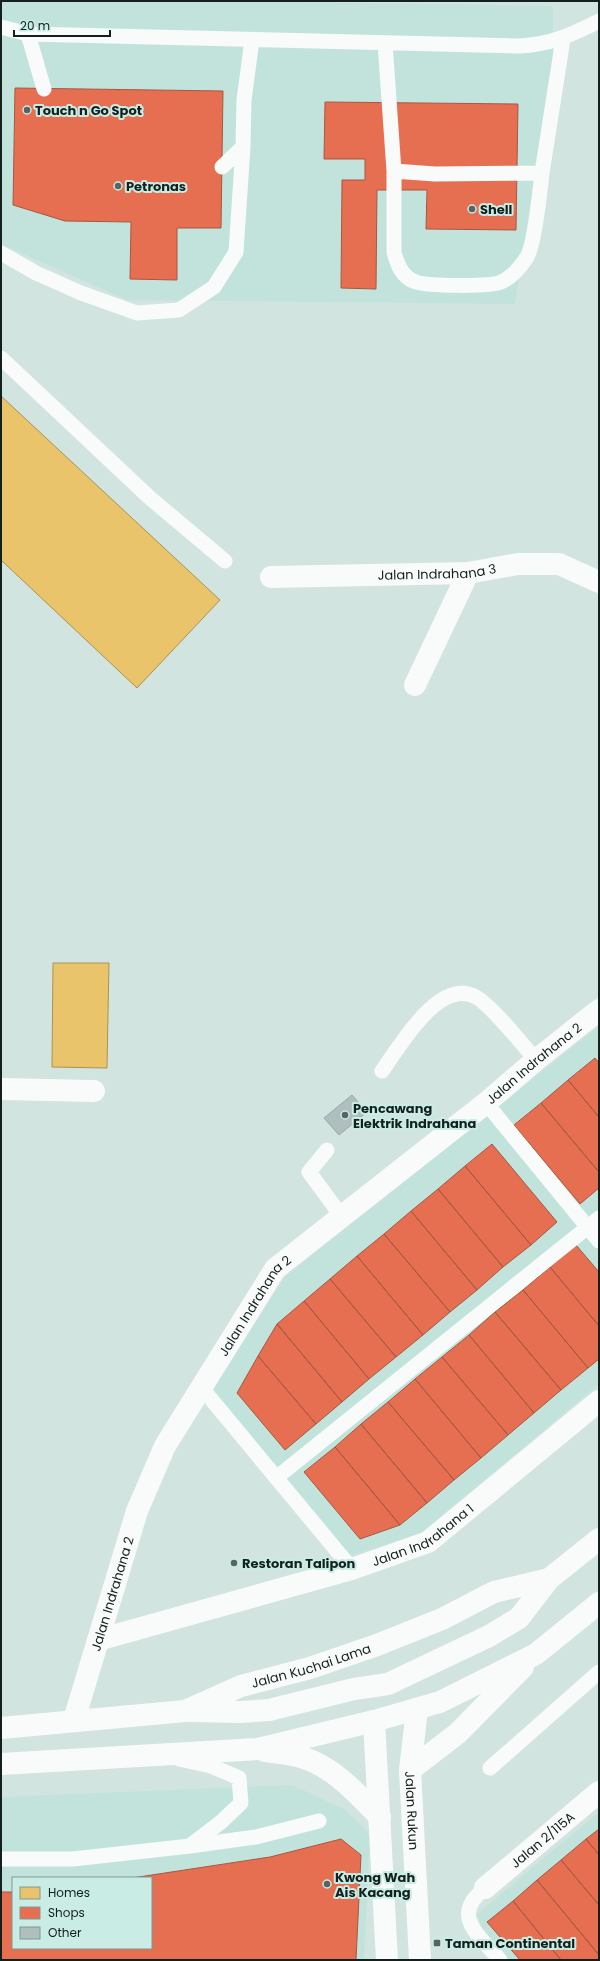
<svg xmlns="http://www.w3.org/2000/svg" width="600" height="1961" font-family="Poppins,sans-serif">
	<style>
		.built { fill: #c2e3dc; fill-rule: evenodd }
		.homes { fill: #e9c46a; stroke: #a99353 }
		.shops { fill: #e76f51; stroke: #a75741 }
		.building { fill: #afbfbf; stroke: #9aa9a8 }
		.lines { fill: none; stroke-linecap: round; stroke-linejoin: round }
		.service { stroke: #f8fbfa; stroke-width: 15 }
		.minor { stroke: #f8fbfa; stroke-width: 22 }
		.tertiary { stroke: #f8fbfa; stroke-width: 22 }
		.secondary { stroke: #f8fbfa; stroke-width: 22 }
		.poi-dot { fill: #566561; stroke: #c9ece5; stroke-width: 1.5 }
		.labels { text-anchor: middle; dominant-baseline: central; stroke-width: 4; stroke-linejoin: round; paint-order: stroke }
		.poi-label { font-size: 13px; font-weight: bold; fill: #13201d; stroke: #c9ece5; text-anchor: start }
		.street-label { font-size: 13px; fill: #13201d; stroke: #c9ece5 }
	</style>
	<rect width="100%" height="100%" fill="#d1e4e0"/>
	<path class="built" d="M1,1h211l341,5v46l-38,252 -388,-4 -124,-55 -2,-2z
		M599,1026v358l-178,149 -71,23 -137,-167 72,-112z
		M292,1785l52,24 26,25 -6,126h-363v-163zM13,1878h138v70h-138z
		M599,1812v148h-90l-27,-33 -5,-13z"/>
	<path class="homes" d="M1,396l219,204 -83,88 -136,-128z
		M53,963h56l-2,105 -55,-1z"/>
	<path class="shops" d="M15,88l208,3 -2,137h-44v52l-47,-1 1,-57 -66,-1 -52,-16z
		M325,102l193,2 -2,126 -90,-1 1,-39h-50l-1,99 -35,-1 1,-108h23v-21h-41z
		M595,1058l4,5v54l-31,-37z
		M568,1080l31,37v55l-58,-69z
		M541,1103l58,69v16l-19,16 -66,-79z
		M492,1144l65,78 -26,23 -66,-79z
		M465,1166l66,79 -28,22 -65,-78z
		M438,1189l65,78 -26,23 -66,-79z
		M411,1211l66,79 -27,22 -66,-78z
		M384,1234l66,78 -27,23 -66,-79z
		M576,1245l23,27v54l-49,-59z
		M357,1256l66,79 -27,22 -66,-78z
		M550,1267l49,59v33l-11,9 -65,-78z
		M330,1279l66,78 -27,22 -65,-78z
		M523,1290l65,78 -27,22 -66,-78z
		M304,1301l65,78 -27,23 -65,-78z
		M495,1312l66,78 -27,23 -65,-78z
		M277,1324l65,78 -26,22 -58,-68z
		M469,1335l65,78 -26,22 -66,-78z
		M258,1356l58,68 -31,26 -48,-57z
		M442,1357l66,78 -27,23 -66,-79z
		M415,1379l66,79 -27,22 -66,-78z
		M388,1402l66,78 -27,23 -66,-79z
		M361,1424l66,79 -27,22 -65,-78z
		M335,1447l65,78 -40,14 -56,-67z
		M599,1829v26l-13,-16z
		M341,1839l20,16 -5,105h-355v-68h12v56h138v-70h-19l138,-21z
		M586,1839l13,16v50l-38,-45z
		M561,1860l38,45v50l-62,-75z
		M537,1880l62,75v5h-38l-48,-59z
		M513,1901l48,59h-41l-33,-38z"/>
	<path class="building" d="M352,1095l15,17 -28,23 -15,-17z"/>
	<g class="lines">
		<path class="service" d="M1,27l27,7 492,12c33,-2 50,-11 79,-25
			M28,34l16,55
			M385,43l9,128 41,3 107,-1 21,-134
			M222,167l21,-20 1,-47 8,-60
			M394,171v81c3,12 8,26 22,30 12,4 74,5 85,0 10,-4 20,-16 26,-25 8,-13 13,-66 15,-84
			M1,253l35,20 45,20 56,20 42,-3 35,-23 22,-35 7,-105
			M1,358l149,140 75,63
			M382,1071c18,-25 57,-94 94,-74 16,9 46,47 60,63
			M486,1103l113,138
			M327,1150l-18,22 33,45
			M201,1387l151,182
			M276,1478l323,-260
			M179,1759l32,7 28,12 2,25 -20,19 -30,23
			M490,1768l109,-96
			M1,1859h72l117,-13 66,-9 63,-16
			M485,1888c-35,28 -7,46 15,72"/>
		<g class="minor">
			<path id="s1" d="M271,577l197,-4 50,-9h41l40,18"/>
			<path d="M415,685l53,-112"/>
			<path d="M1,1089l93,2"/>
			<path id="s2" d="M98,1640l254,-71 76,-27 171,-141"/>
			<path id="s3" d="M74,1720l63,-209 28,-65 110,-177 211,-166 50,-43 63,-50"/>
			<path id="s4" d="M485,1888l114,-96"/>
		</g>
		<g class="tertiary">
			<path id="s5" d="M417,1709l-7,61 10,190"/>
			<path d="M374,1721l13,239"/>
		</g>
		<g class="secondary">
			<path d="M190,1711l51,1 28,-2 85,-21 34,-5 101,-48 30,-18 30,-39"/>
			<path id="s6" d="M1,1728l184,-17 56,-25 69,-18 67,-23 65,-26 52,-27 55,-13 50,-40"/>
			<path d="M265,1751c13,2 27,3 39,7 31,10 54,37 76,59"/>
			<path d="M1,1764l257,-15 116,-28 66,-19 96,-48 63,-51"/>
			<path d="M410,1770l48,-37 65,-66"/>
		</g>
	</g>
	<g class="poi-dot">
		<circle cx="27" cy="110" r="4"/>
		<circle cx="118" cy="186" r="4"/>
		<circle cx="472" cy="209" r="4"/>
		<circle cx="345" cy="1115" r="4"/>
		<circle cx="234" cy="1563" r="4"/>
		<circle cx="327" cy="1884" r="4"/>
		<rect x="433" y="1939" width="8" height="8" rx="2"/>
	</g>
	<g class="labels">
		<g class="poi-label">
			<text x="35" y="110">Touch n Go Spot</text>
			<text x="126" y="186">Petronas</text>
			<text x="480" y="209">Shell</text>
			<text x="353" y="1108">Pencawang<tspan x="353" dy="15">Elektrik Indrahana</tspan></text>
			<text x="242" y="1563">Restoran Talipon</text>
			<text x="335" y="1877">Kwong Wah<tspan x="335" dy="15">Ais Kacang</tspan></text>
			<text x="445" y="1943">Taman Continental</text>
		</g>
		<g class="street-label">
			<text stroke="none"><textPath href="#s1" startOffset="166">Jalan Indrahana 3</textPath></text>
			<text stroke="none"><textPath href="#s3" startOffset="828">Jalan Indrahana 2</textPath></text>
			<text stroke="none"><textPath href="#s3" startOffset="456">Jalan Indrahana 2</textPath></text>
			<text stroke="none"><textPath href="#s2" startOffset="343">Jalan Indrahana 1</textPath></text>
			<text stroke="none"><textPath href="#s3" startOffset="132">Jalan Indrahana 2</textPath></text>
			<text stroke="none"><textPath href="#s6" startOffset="319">Jalan Kuchai Lama</textPath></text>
			<text stroke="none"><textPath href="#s5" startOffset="102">Jalan Rukun</textPath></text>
			<text stroke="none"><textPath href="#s4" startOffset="75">Jalan 2/115A</textPath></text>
		</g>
	</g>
	<rect width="600" height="1961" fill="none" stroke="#13201d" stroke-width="4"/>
	<rect x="12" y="1877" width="140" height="72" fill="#c9ece5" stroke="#809a95"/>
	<rect x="20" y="1887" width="20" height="12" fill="#e9c46a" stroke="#809a95"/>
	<text x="48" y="1897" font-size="12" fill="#13201d">Homes</text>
	<rect x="20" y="1907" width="20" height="12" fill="#e76f51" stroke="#809a95"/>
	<text x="48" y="1917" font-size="12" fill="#13201d">Shops</text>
	<rect x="20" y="1927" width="20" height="12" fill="#afbfbf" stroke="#809a95"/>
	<text x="48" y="1937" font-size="12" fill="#13201d">Other</text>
	<path d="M14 30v6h96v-6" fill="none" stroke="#13201d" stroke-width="2"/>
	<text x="20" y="30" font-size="12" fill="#13201d" stroke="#c9ece5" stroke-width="3" paint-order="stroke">20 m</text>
</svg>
